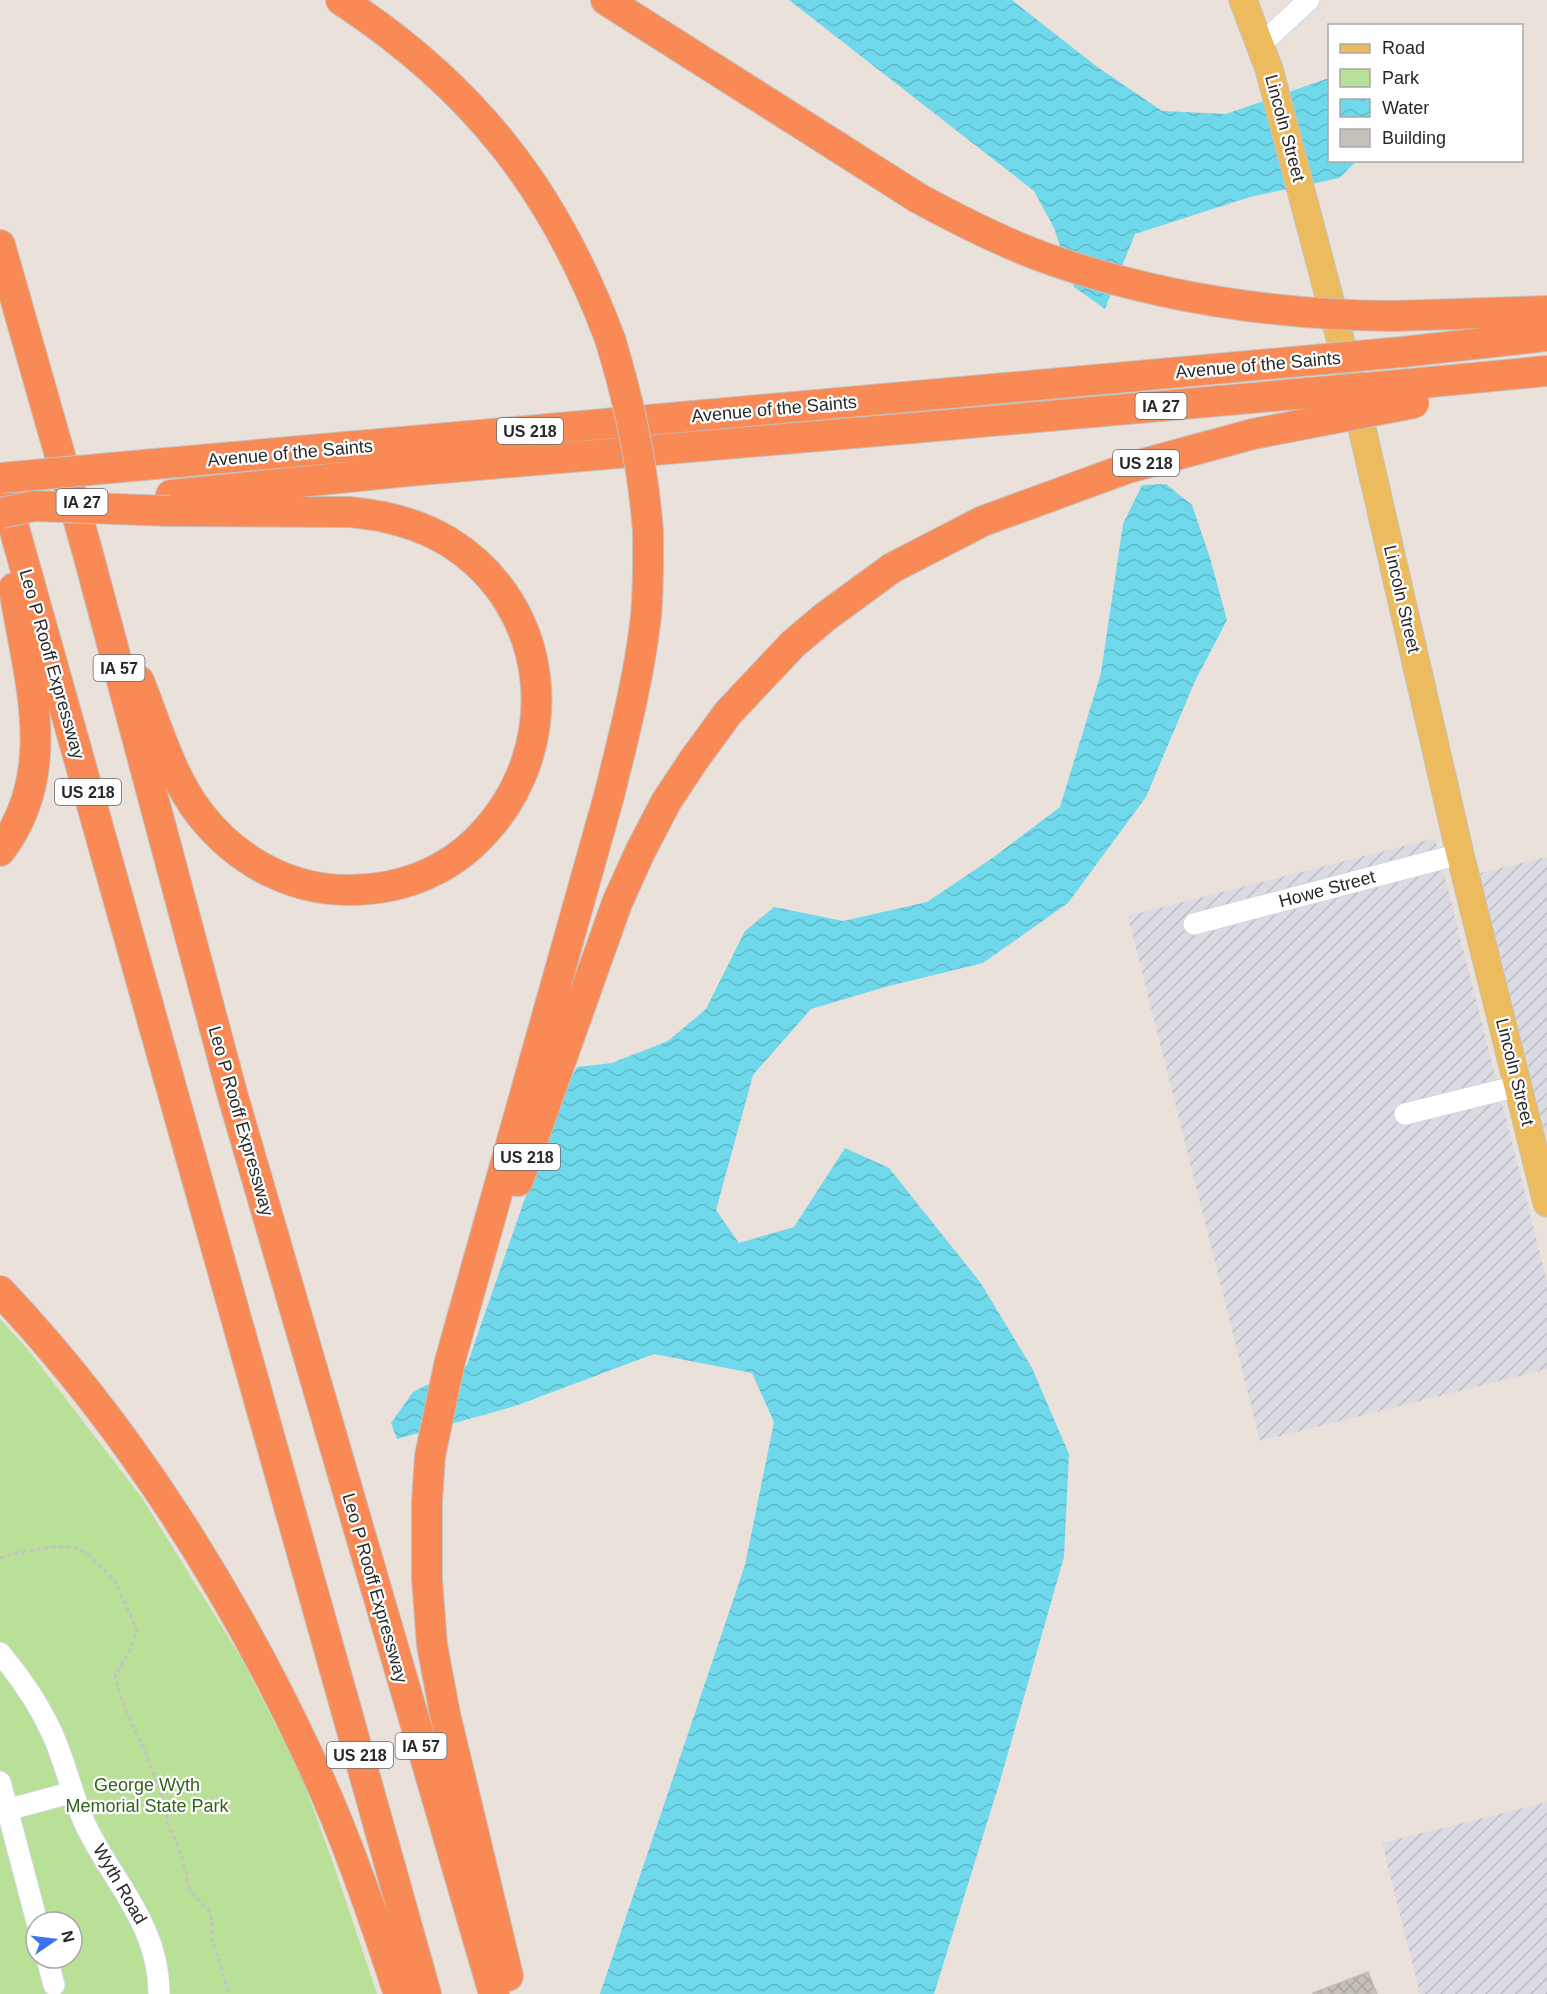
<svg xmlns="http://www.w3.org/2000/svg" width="1547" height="1994" font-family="Arial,sans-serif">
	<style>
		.industrial { fill: url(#industrial-furrows) }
		.park { fill: #b8e097; fill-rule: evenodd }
		.water { fill: url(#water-waves) }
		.building { fill: url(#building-cross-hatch); stroke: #c5bdb4; stroke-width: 1.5 }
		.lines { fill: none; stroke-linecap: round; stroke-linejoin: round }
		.minor-casing { stroke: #cfd5e1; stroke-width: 23 }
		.major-casing { stroke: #c3c3c3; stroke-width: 29 }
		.highway-casing { stroke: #c3c3c3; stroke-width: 32 }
		.path { stroke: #c3c3c3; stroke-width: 3; stroke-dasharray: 4.5 3; stroke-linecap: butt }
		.minor { stroke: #fff; stroke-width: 21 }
		.major { stroke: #ecbb5d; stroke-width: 27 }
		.highway { stroke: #f98a56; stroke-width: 30 }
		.highway-bridge-casing { stroke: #c3c3c3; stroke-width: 32; stroke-linecap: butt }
		.highway-bridge { stroke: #f98a56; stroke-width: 30 }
		.labels { text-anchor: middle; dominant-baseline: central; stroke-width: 4.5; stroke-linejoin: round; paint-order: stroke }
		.shield { fill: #fff; stroke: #686868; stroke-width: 1.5 }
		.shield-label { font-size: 16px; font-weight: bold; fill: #282828 }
		.street-label { font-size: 18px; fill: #282828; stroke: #fff }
		.park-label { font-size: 18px; fill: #32621b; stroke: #fff }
	</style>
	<defs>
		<pattern id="industrial-furrows" width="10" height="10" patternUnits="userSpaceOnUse" patternTransform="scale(1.5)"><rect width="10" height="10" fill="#dcdbe3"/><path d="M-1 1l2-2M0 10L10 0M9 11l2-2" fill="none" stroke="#bdbcc3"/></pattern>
		<pattern id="water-waves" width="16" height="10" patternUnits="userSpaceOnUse" patternTransform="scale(1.5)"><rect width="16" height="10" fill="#6fd8ea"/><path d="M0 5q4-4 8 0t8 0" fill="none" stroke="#60b9c9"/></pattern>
		<pattern id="building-cross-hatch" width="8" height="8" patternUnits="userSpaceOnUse" patternTransform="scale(1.5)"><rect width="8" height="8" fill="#c5c0b9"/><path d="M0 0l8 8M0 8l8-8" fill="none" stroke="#a9a59f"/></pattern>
	</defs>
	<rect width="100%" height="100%" fill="#eae2da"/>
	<path class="industrial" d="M1435,838l112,443v88l-287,72 -132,-525z
		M1547,857v277h-2l-65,-261z
		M1547,1802v192h-127l-38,-151z"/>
	<path class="park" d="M0,1319l29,32 113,147 98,158 60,116 33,91 44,131h-377zM36,1922h36v36h-36z"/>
	<path class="water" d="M789,0h223l84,66 66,45 64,3 103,-36 1,82 27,1 -18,17 -89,19 -115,37 -30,75 -31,-22 -20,-59 -20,-37z
		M1166,484l26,21 18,53 17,62 -32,61 -49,116 -78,106 -85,60 -94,23 -78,23 -58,66 -37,135 23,33 55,-16 51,-79 44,20 91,114 52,86 37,86 -5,103 -64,224 -66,213h-334l145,-429 29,-143 -22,-49 -98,-19 -139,52 -118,33 -6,-16 22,-31 54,-27 91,-262 19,-36 35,-4 56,-22 38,-32 39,-78 29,-24 69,14 84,-19 67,-45 66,-50 41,-134 22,-149 19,-39z"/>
	<path class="building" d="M1368,1972l9,22h-63l-1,-1z"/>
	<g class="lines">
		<g class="minor-casing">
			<path id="minor" d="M1261,44l48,-44
				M1194,924l266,-70
				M1405,1114l113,-28
				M0,1653c19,23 37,48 50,76 15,30 21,64 35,95 28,59 74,100 74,170
				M0,1782l37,140
				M7,1810l66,-18
				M47,1958l7,27"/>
		</g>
		<g class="major-casing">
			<path id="major" d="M1243,0l26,69 81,307 110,478 87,349"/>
		</g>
		<g class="highway-casing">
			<path id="highway" d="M341,0c133,87 214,191 269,339
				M606,0l312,198
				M0,245l87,305 145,543 262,901
				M1393,316l154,-5
				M1402,352l145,-16
				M1410,384l137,-13
				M155,464l750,-67
				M0,478l426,1516
				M171,495l237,-24 505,-43
				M139,681c17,42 32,96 61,133 35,45 87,75 145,76 51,1 100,-16 136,-54 84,-87 72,-229 -32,-294 -31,-19 -65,-27 -100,-30l-179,-1
				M0,851c61,-80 28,-173 14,-263
				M518,1181l99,-278 23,-51 26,-50 27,-41 35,-48 65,-69 32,-27 67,-49
				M0,1291c128,135 233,302 311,470 35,75 62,154 88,233
				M508,1976l-63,-262 -13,-69 -5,-66v-77l3,-46 20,-95 159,-565c14,-57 29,-114 36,-172 4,-30 3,-62 3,-92"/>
		</g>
		<path class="path" d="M0,1558l12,-4 40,-7h22l11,5 28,26 24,51 -6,20 -16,26 3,13 15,39 12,24 16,42 5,18 1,11 11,24 9,28v9l4,8 19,21 2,11 -1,12 18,59"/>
		<use href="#minor" class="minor"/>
		<use href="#major" class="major"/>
		<use href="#highway" class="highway"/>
		<g class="highway-bridge-casing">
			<path id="highway-bridge" d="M918,198c44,24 89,47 136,63 111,38 222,54 339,55
				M610,339c20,65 33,125 38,193
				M905,397l497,-45
				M913,428l497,-44
				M0,478l155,-14
				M0,513l34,-7 136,5
				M892,568l91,-47 145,-53 125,-34 161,-31"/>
		</g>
		<use href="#highway-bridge" class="highway-bridge"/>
	</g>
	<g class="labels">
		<g class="shield">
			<rect x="1135.5" y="393" width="51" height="26" rx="4.5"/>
			<rect x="497" y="418" width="66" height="26" rx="4.5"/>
			<rect x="1113" y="450" width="66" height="26" rx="4.5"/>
			<rect x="56.5" y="489" width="51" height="26" rx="4.5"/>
			<rect x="93.5" y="655" width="51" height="26" rx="4.5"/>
			<rect x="55" y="779" width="66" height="26" rx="4.5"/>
			<rect x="494" y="1144" width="66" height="26" rx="4.5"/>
			<rect x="395.5" y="1733" width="51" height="26" rx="4.5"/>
			<rect x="327" y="1742" width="66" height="26" rx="4.5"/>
		</g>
		<g class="shield-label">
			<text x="1161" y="406">IA 27</text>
			<text x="530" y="431">US 218</text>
			<text x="1146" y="463">US 218</text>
			<text x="82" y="502">IA 27</text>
			<text x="119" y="668">IA 57</text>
			<text x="88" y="792">US 218</text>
			<text x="527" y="1157">US 218</text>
			<text x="421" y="1746">IA 57</text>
			<text x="360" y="1755">US 218</text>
		</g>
		<g class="street-label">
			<text transform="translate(1285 128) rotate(75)">Lincoln Street</text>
			<text transform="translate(1258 365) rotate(-5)">Avenue of the Saints</text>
			<text transform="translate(774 409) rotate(-5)">Avenue of the Saints</text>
			<text transform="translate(290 453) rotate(-5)">Avenue of the Saints</text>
			<text transform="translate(1402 599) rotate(77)">Lincoln Street</text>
			<text transform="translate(52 664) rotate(74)">Leo P Rooff Expressway</text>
			<text transform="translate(1327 889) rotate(-15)">Howe Street</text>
			<text transform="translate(1515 1072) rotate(76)">Lincoln Street</text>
			<text transform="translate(241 1121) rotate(74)">Leo P Rooff Expressway</text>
			<text transform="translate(375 1588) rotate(74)">Leo P Rooff Expressway</text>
			<text transform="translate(120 1884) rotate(60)">Wyth Road</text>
		</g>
		<g class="park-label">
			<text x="147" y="1785">George Wyth<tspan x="147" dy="21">Memorial State Park</tspan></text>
		</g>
	</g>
	<rect x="1328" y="24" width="195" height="138" fill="#ffffff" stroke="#a9a9a9" stroke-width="1.5"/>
	<rect x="1340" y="44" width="30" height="9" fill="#ecbb5d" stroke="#a9a9a9" stroke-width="1.5"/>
	<text x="1382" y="54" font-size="18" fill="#282828">Road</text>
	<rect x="1340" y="69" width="30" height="18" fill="#b8e097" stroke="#a9a9a9" stroke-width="1.5"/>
	<text x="1382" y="84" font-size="18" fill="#282828">Park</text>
	<rect x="1340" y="99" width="30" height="18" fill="url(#water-waves)" stroke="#a9a9a9" stroke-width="1.5"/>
	<text x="1382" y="114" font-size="18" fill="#282828">Water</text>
	<rect x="1340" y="129" width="30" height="18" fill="#c5c0b9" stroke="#a9a9a9" stroke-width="1.5"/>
	<text x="1382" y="144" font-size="18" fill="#282828">Building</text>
	<g transform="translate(54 1940) rotate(76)"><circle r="28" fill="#ffffff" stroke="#a9a9a9" stroke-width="1.5"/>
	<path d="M0-4.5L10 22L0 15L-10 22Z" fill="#3d74f4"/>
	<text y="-9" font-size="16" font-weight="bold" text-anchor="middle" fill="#282828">N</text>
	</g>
</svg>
